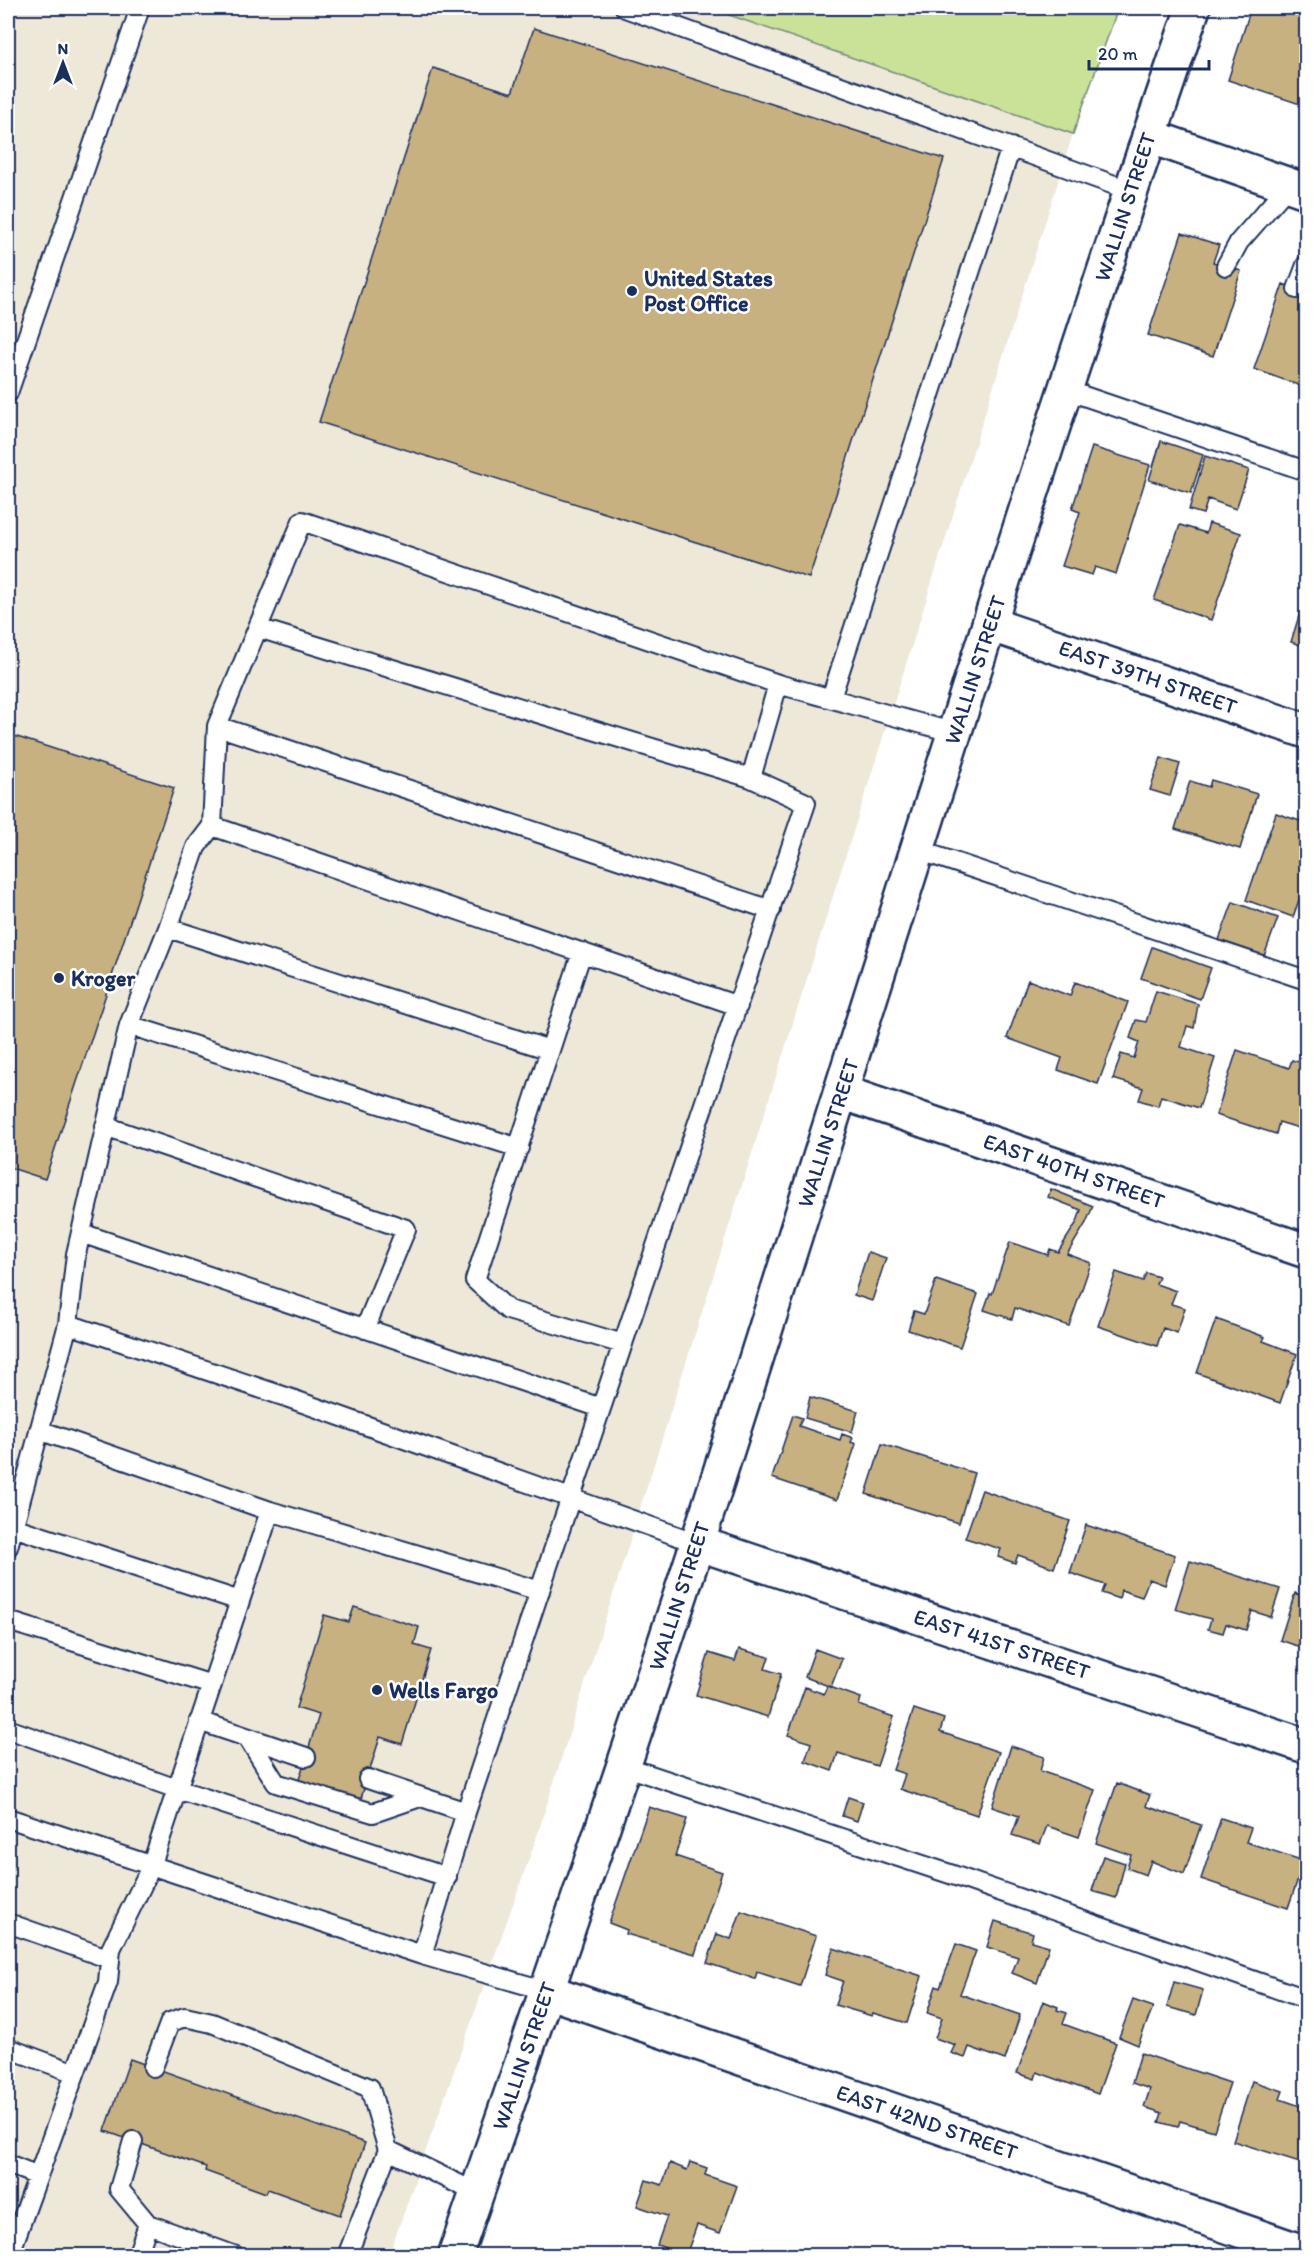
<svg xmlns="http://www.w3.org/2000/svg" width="1314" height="2263" font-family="Itim,sans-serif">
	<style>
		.built { fill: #eee8d9 }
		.green { fill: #c9e298; stroke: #72887b; stroke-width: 1.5 }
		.building { fill: #c8b180; stroke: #1b2f5e; stroke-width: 1.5 }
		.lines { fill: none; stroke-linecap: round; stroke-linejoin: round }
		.lane-casing { stroke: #1b2f5e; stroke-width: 22 }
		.street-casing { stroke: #1b2f5e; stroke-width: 38 }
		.secondary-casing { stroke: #1b2f5e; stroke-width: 38 }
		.lane { stroke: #fff; stroke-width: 18 }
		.street { stroke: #fff; stroke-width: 33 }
		.secondary { stroke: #fff; stroke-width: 33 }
		.poi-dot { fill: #1b2f5e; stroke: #fff; stroke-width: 2 }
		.labels { text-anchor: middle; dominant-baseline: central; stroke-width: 5; stroke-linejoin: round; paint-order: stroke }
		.street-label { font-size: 22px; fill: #1b2f5e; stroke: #fff }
		.poi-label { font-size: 22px; font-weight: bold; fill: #1b2f5e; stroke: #fff; text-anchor: start }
	</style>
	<rect width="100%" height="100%" fill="#fff"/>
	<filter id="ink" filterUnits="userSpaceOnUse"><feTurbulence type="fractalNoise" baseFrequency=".0167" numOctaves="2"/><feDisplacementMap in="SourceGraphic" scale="12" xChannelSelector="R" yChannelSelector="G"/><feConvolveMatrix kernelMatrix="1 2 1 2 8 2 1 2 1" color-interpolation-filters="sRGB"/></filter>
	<g filter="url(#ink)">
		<path class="built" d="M8,8h701l364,126 -537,1705 -147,416 -381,1z"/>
		<path class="green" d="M709,8h409l-45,126z"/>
		<path class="building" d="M1251,8h55v98l-78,-26z
			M534,28l410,131 -135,419 -490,-156 114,-354 79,25z
			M1182,233l37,12 -6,17 28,9 -28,85 -65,-21z
			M1283,284l23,9v95l-52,-19z
			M1161,441l42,14 -12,38 -42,-13z
			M1092,447l58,18 -34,109 -21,-7 -3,8 -30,-9 18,-54 -8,-3z
			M1205,456l44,14 -13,39 -28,-10 -5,15 -14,-4z
			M1209,523l32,10 -30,87 -57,-20 26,-75 26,8z
			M1305,596h1v51l-15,-5z
			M8,734l166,54 -129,391 -37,-12z
			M1161,758l19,6 -10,32 -20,-6z
			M1211,780l46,14 -17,55 -65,-20 15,-48 19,6z
			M1276,813l24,8 1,-3 5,2v60l-13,37 -47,-17z
			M1233,902l45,16 -14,38 -45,-16z
			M1152,947l59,21 -11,31 -59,-21z
			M1028,980l42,16 5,-14 53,20 -30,82 -40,-14 4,-12 -55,-20z
			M1156,991l42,13 -4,24 -7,-2 -6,21 34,11 -16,50 -38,-12 -3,10 -19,-6 4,-12 -30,-9 8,-25 13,4 5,-16 -9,-4 6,-18 10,2z
			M1237,1050l52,18 3,-8 14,4 -1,66 -26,-8 -3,12 -60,-19z
			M1051,1189l42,17 -7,17 -19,31 24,9 -22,63 -54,-18 -3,11 -28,-9 6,-17 2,1 18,-52 38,13 2,-6 8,3 19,-30 4,-12 -33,-13z
			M868,1252l18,6 -14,43 -18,-6z
			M1116,1272l27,9 3,-8 13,4 -3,7 20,7 -5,13 14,4 -8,25 -14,-5 -6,18 -59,-20z
			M936,1280l42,14 -18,53 -52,-17 6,-19 10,3z
			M1216,1319l49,18 -2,4 34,13 -17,49 -83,-30z
			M810,1397l48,14 -6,21 -47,-14z
			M793,1415l9,3 -3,8 41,14 2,-6 11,4 -2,4 5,2 -19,56 -65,-22z
			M882,1444l92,29 -15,50 -93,-29z
			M982,1490l88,31 -16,47 -36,-13 -3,8 -17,-6 3,-8 -36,-11z
			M1086,1525l89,30 -10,30 -16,-6 -7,18 -21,-7 -2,9 -17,-6 3,-8 -35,-12z
			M1190,1561l90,28 -9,28 -19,-6 -6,19 -20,-6 -3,9 -15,-4 3,-10 -36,-10z
			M1295,1593l11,4v52l-26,-9z
			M354,1607l65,20 -5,18 17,5 -29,94 -22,-7 -21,68 -62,-19 22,-71 -23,-7 28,-93 25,7z
			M739,1649l30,8 -4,12 16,5 -13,43 -72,-22 13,-42 26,8z
			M815,1649l27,10 -11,28 -26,-10z
			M827,1686l34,12 -2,7 35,12 -17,49 -39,-13 -6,18 -27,-10 6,-18 -23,-8 17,-48 19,7z
			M914,1709l30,10 -4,13 59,20 -22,63 -77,-26 5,-15 -12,-4z
			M1011,1746l33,11 -4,14 55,19 -16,47 -32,-11 -7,18 -28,-9 7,-19 -27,-9z
			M1117,1783l33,12 -4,11 55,19 -17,49 -33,-13 -5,14 -19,-7 4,-13 -35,-12z
			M848,1797l15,5 -6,19 -15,-5z
			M649,1807l38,12 -12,37 47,16 -27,82 -69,-20 1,-4 -18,-7z
			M1221,1818l30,10 -5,14 58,19 -16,47 -87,-29z
			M1103,1856l22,7 -9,35 -24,-7z
			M741,1911l75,25 -16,50 -43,-14 -2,7 -48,-16 10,-29 14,5z
			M995,1921l38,12 -2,8 18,5 -12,37 -25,-10 6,-16 -31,-10z
			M956,1944l20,7 -16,43 60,21 -15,45 -36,-13 -4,11 -14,-5 4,-8 -20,-7 7,-20 -15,-5 9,-27 4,2z
			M833,1948l89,28 -15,47 -34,-10 -1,3 -37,-11 8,-24 -18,-6z
			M1174,1982l29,8 -7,25 -29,-8z
			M1133,2000l20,7 -15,38 -19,-8z
			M1043,2001l15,6 -1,3 10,3 -4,11 53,19 -18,51 -61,-22 -2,7 -18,-6z
			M1141,2053l89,30 -16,48 -34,-10 -2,6 -19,-5 3,-9 -18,-6 6,-18 -18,-6z
			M130,2059l235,84 -25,72 -72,-26 -2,4 -61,-22 1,-4 -101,-36z
			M1252,2081l31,10 -3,8 26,9v56l-73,-23z
			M690,2162l17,6 -2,7 32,11 -17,47 -23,-8 -11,30 -29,-10 10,-29 -30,-10 9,-26 16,5 8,-22 17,7z"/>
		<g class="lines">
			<g class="lane-casing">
				<path id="lane" d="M625,8l506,183
					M1226,266l13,-24 50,-57
					M1297,289l9,-24
					M1066,390l240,81
					M8,393l132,-385
					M258,628l493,150
					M831,698l180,-551
					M217,726l554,184
					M212,826l526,180
					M918,850l388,130
					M168,928l382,122
					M582,952l-107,328 33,30 115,34
					M129,1025l390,123
					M105,1126l301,103 -41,100
					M81,1233l520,175
					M68,1324l221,74 408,145
					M39,1430l231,81 270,80
					M13,1527l227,74
					M8,1547l60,-223 8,-70 53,-229 39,-97 28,-81 16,-21 5,-100 85,-205 476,163 177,49
					M8,1621l204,64
					M199,1721l107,36
					M8,1729l169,60 270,88
					M248,1738l28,45 97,30 47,-16
					M623,1766l327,108 356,125
					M368,1779l98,33
					M8,1818l414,137 125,36
					M8,1923l102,36
					M422,1955l44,-143 104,-312 236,-697 -55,-25 27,-94
					M8,2048l67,25
					M153,2067l17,-45 15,-5 27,6 158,65 18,62
					M133,2141l-14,48 29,35
					M8,2164l30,12 70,-194 3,-33 40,-82 119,-356
					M9,2256l29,-80
					M137,2256l11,-32 88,32
					M347,2256l41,-106 89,43"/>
			</g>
			<g class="street-casing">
				<path id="street" d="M1149,136l157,55
					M989,624l317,107
					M841,1092l465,159
					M697,1543l609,203
					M547,1991l759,262"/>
			</g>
			<g class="secondary-casing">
				<path id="secondary" d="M455,2256c83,-240 167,-480 245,-721 163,-509 319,-1021 493,-1527"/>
			</g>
			<use href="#lane" class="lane"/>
			<use href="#street" class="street"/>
			<use href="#secondary" class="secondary"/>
		</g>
	</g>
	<g class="poi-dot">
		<circle cx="632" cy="291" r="6"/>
		<circle cx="59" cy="978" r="6"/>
		<circle cx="377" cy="1690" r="6"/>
	</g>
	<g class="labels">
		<g class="street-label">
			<text transform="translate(1125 207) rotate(-72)">WALLIN STREET</text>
			<text transform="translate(975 670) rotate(-72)">WALLIN STREET</text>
			<text transform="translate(1148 677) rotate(19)">EAST 39TH STREET</text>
			<text transform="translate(828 1133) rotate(-72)">WALLIN STREET</text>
			<text transform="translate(1074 1171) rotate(19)">EAST 40TH STREET</text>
			<text transform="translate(679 1596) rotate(-72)">WALLIN STREET</text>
			<text transform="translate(1002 1644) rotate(18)">EAST 41ST STREET</text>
			<text transform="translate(524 2056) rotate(-71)">WALLIN STREET</text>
			<text transform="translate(927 2122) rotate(19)">EAST 42ND STREET</text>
		</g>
		<g class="poi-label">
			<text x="644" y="278">United States<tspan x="644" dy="25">Post Office</tspan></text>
			<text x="71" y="978">Kroger</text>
			<text x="389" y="1690">Wells Fargo</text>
		</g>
	</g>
	<rect width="1314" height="2263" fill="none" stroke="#fff" stroke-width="30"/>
	<rect x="15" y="15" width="1284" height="2233" fill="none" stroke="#1b2f5e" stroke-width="2" filter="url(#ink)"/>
	<g transform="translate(63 63)" stroke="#ffffff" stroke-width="4.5" paint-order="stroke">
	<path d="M0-4.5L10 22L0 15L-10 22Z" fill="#1b2f5e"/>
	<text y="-9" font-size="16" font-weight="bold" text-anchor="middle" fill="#1b2f5e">N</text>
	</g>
	<path d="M1089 60v9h120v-9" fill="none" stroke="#1b2f5e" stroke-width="3"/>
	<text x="1098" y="60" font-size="18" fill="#1b2f5e" stroke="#ffffff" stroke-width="4.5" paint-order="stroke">20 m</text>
</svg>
